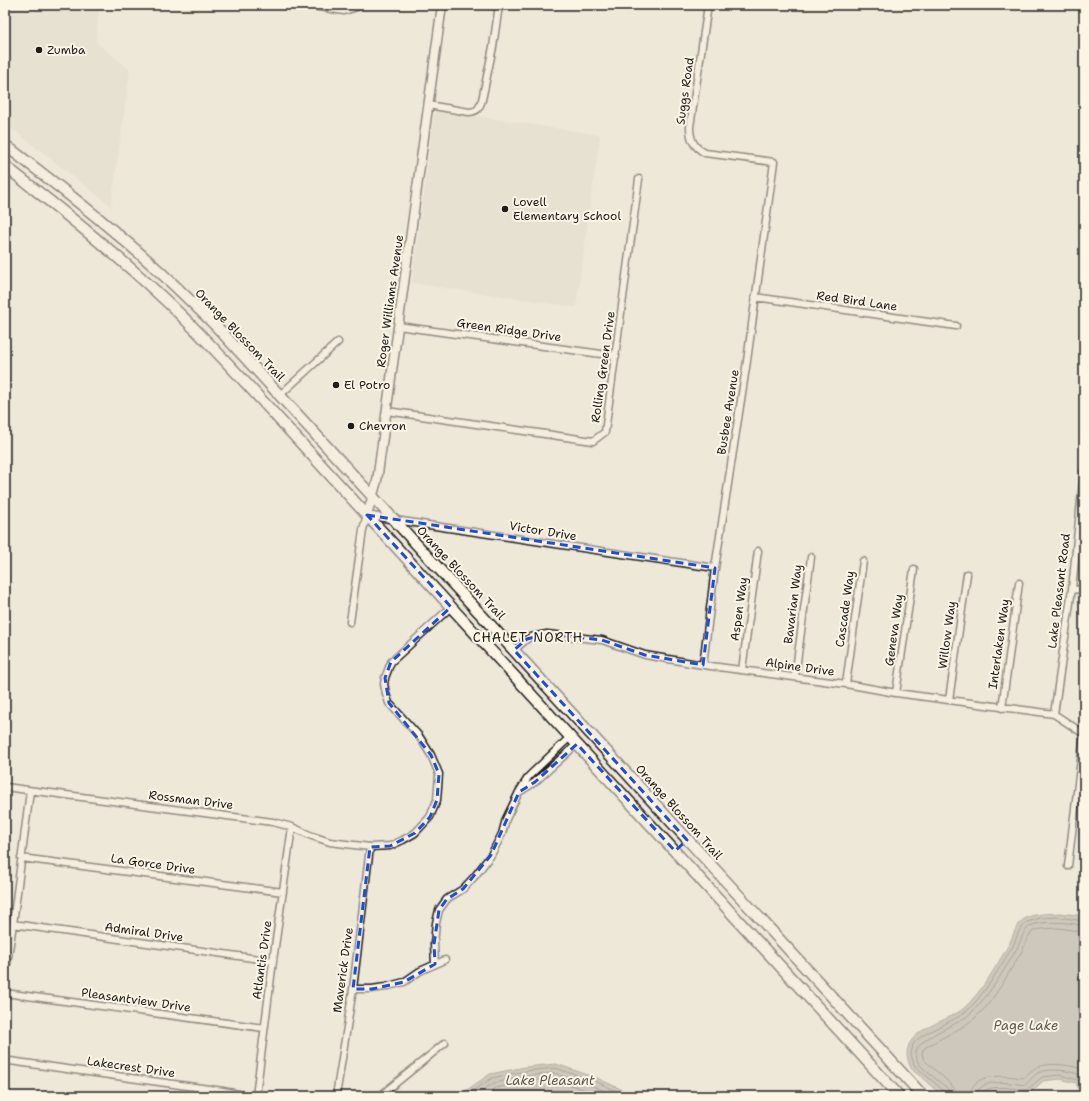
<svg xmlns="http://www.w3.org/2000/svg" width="1089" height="1101" font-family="'Shantell Sans',sans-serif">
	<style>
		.built { fill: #ded9cb }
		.water { fill: #a7a299; stroke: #6f6c67 }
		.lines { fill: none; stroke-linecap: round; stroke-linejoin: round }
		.shore { stroke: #54524e; stroke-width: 1 }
		.minor-casing { stroke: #1c1c1c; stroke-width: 9 }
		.tertiary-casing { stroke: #1c1c1c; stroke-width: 11 }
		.primary-casing { stroke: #1c1c1c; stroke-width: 13 }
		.minor { stroke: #fcf5e5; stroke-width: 6 }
		.tertiary { stroke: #fcf5e5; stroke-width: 8 }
		.primary { stroke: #fcf5e5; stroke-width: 10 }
		.marked { fill: none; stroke: #1d4ed8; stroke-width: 3; stroke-dasharray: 8 5; stroke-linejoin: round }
		.poi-dot { fill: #1c1c1c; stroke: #fcf5e5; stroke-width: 1.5 }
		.labels { text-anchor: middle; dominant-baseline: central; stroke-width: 4; stroke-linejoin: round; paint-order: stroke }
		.poi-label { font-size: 12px; fill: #1c1c1c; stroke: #fcf5e5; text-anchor: start }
		.street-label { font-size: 12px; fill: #1c1c1c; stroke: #fcf5e5 }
		.neighbourhood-label { font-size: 13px; letter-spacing: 1px; fill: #1c1c1c; stroke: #fcf5e5 }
		.water-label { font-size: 13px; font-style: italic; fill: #5b5854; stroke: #fcf5e5 }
	</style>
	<rect width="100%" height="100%" fill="#eee8d9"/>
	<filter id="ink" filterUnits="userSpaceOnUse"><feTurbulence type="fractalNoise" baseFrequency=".025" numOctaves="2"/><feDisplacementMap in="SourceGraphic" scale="8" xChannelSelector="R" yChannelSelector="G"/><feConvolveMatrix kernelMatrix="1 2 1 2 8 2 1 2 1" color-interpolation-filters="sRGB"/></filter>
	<g filter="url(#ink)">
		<path class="built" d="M5,5h94l-3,37 34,28 -19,136 -106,-83z
			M435,110l165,25 -24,172 -164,-24z"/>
		<path class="water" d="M1059,913l18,2 7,3v178h-3l-1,-3 -4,-10 -16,-4 -17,2 -14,13 -15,-2h-20l-14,4h-37c-8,-6 -15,-13 -23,-20 -3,-2 -7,-5 -9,-8 -2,-3 -4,-11 -4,-15 1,-25 41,-31 57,-45 17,-15 33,-43 44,-62 6,-10 7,-23 18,-28 10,-5 23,-4 33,-5z
			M556,1064l41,14 34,16 11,2h-184l32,-22 35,-7z"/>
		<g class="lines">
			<path class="shore" d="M465,1096l27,-18 34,-7 29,-3 40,13 32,15
				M474,1096l20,-13 33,-7 27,-3 39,13 22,10
				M485,1096l11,-8 31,-7 27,-2 37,13 10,4
				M945,1096l-1,-5 -30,-26 -3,-11 2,-10 5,-5 7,-5 33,-17 10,-7 10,-11 14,-19 21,-34 6,-15 8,-9 13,-4 19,-1 25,4
				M950,1096v-4l-3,-4c-8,-7 -21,-16 -28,-24 -2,-3 -3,-8 -3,-12 3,-16 44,-27 56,-40 18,-18 31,-40 44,-62 5,-8 6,-18 14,-24 8,-5 35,-4 45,-2 3,1 6,2 9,2
				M956,1096l-1,-6 -3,-5 -28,-25 -2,-6 1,-4 3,-3 38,-21 11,-8 12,-12 14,-20 21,-35 6,-14 5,-6 9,-2 17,-1 25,4
				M970,1096c1,-25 36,-20 53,-18 4,-3 9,-9 15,-11 11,-5 35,-2 46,3
				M976,1096c2,-19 36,-13 49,-11 5,-4 9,-11 15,-13 11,-4 36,-2 44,6
				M981,1096c2,-14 36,-7 46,-6l15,-13 18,-2 18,5 6,11"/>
			<g class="minor-casing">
				<path id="minor" d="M307,5l37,6 13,-4 1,-2
					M428,105l41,7c10,-1 10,-4 13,-12l11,-53 6,-42
					M755,297l201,29
					M398,326l218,30
					M280,395l58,-53
					M387,411l206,30 12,-9 34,-253
					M1072,589l12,1
					M350,622l13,-92 4,-15 28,5 320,48
					M514,650l13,-11 4,-2 16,-3 55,6 43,15 58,10 143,19 50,9 158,21 30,20
					M703,665l12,-97 32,-207 27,-199 -69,-9c-11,-6 -15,-13 -15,-26l18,-122
					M742,670l16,-119
					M795,677l16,-120
					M846,684l17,-123
					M896,693l18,-124
					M949,700l18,-126
					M1002,708l17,-125
					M1054,714l18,-125 12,-118
					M5,787l268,35 19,5 20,9 18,6 40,5 20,-1 13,-6 12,-7 15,-16 7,-17 2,-26 -8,-19 -12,-19 -30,-33 -3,-9 -2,-10 1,-6 6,-16 60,-55
					M521,791l14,-9 42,-38
					M21,858l262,34
					M1068,866l16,-132
					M13,924l260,37
					M435,964l-1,-20 2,-21 3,-13 8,-11 16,-10 12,-13 16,-21 11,-21 4,-15 13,-27 10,-16 41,-39
					M5,976l8,-52 17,-133
					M353,989h19l13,-2 19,-5 16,-11 25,-11
					M5,993l259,35
					M5,1059l5,2 213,30 26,5
					M256,1096l17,-135 19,-134
					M336,1096l17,-107 17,-142
					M380,1096l65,-53"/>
			</g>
			<g class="tertiary-casing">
				<path id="tertiary" d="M367,515l10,-34 65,-476"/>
			</g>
			<g class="primary-casing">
				<path id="primary" d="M5,145c38,29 76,58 112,89 35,29 68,61 100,93l706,769
					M5,166c54,42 107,84 157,131 37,34 71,72 105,109l632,690"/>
			</g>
			<use href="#minor" class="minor"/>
			<use href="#tertiary" class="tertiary"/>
			<use href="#primary" class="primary"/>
		</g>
	</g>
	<path d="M0 0H1089V1101H0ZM367,515l348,53 -12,97 -58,-10 -43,-15 -55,-6 -20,5 -13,11 173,190 -12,11 -98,-107 -42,38 -16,10 -28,63 -28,34 -16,10 -8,11 -5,34 1,20 -31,18 -32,7h-19l17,-142 20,-1 25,-13 15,-16 7,-17 2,-26 -8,-19 -42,-52 -4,-25 6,-16 60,-55z" fill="#eee8d9" fill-opacity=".55" fill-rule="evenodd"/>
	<path class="marked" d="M367,515l348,53 -12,97 -58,-10 -43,-15 -55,-6 -20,5 -13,11 173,190 -12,11 -98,-107 -42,38 -16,10 -28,63 -28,34 -16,10 -8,11 -5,34 1,20 -31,18 -32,7h-19l17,-142 20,-1 25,-13 15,-16 7,-17 2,-26 -8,-19 -42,-52 -4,-25 6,-16 60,-55z"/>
	<g class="poi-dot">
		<circle cx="39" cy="50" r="4"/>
		<circle cx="505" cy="209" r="4"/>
		<circle cx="336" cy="385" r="4"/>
		<circle cx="351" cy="426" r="4"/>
	</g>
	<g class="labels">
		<g class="poi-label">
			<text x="47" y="50">Zumba</text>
			<text x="513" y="202">Lovell<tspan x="513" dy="14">Elementary School</tspan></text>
			<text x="344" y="385">El Potro</text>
			<text x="359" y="426">Chevron</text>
		</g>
		<g class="street-label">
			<text transform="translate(685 91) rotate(-82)">Suggs Road</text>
			<text transform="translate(390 301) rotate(-82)">Roger Williams Avenue</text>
			<text transform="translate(857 301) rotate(8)">Red Bird Lane</text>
			<text transform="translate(509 330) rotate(8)">Green Ridge Drive</text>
			<text transform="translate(240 335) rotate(46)">Orange Blossom Trail</text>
			<text transform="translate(603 367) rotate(-82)">Rolling Green Drive</text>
			<text transform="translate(728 412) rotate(-81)">Busbee Avenue</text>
			<text transform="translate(543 531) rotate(9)">Victor Drive</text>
			<text transform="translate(461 573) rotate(47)">Orange Blossom Trail</text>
			<text transform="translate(1059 591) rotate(-83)">Lake Pleasant Road</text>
			<text transform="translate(793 604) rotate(-83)">Bavarian Way</text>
			<text transform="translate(739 609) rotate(-82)">Aspen Way</text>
			<text transform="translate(845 609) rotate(-82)">Cascade Way</text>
			<text transform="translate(894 630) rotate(-82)">Geneva Way</text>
			<text transform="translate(947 635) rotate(-82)">Willow Way</text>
			<text transform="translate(999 644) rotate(-82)">Interlaken Way</text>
			<text transform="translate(800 667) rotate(8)">Alpine Drive</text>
			<text transform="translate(191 800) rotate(7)">Rossman Drive</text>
			<text transform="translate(679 812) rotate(48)">Orange Blossom Trail</text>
			<text transform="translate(153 864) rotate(8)">La Gorce Drive</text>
			<text transform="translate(144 932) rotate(8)">Admiral Drive</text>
			<text transform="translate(262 960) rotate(-82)">Atlantis Drive</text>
			<text transform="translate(343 970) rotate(-82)">Maverick Drive</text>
			<text transform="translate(136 1000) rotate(8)">Pleasantview Drive</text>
			<text transform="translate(131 1067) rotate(8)">Lakecrest Drive</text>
		</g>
		<g class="neighbourhood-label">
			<text x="528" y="637">CHALET NORTH</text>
		</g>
		<g class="water-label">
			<text x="1026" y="1025">Page Lake</text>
			<text x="550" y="1080">Lake Pleasant</text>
		</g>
	</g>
	<rect width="1089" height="1101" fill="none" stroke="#fcf5e5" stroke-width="20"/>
	<rect x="10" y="10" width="1069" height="1081" fill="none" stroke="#1c1c1c" stroke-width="1.5" filter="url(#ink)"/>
</svg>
